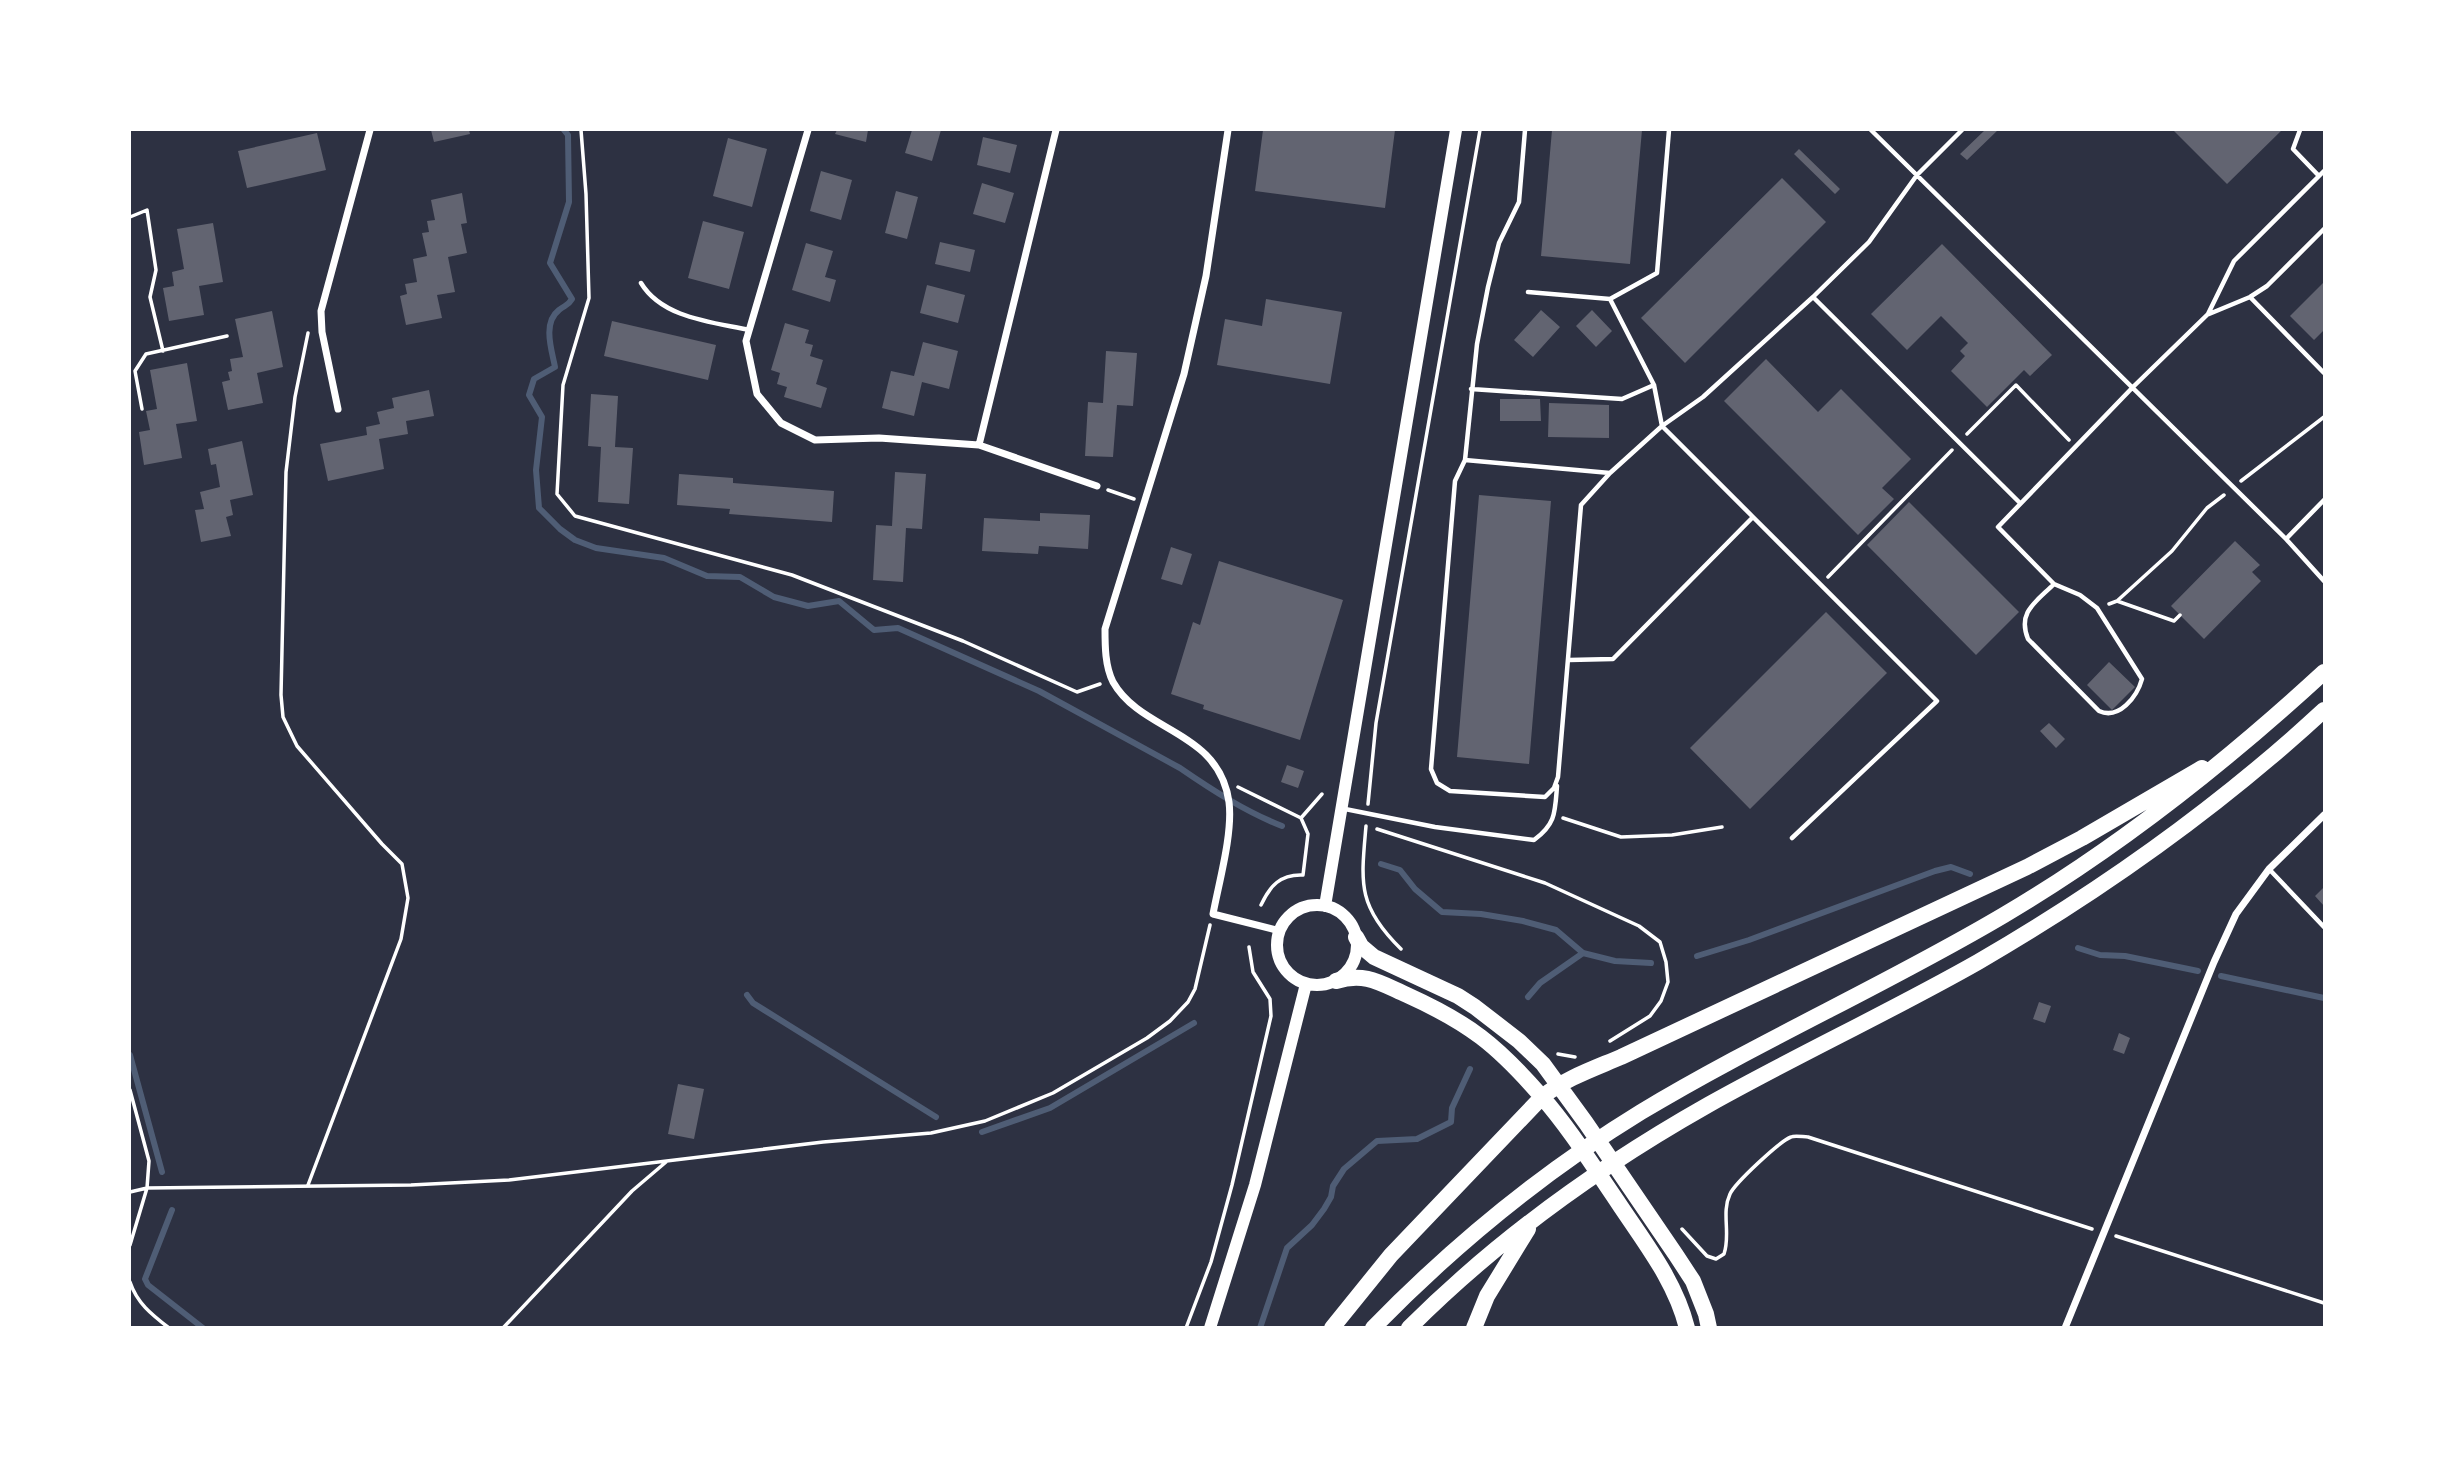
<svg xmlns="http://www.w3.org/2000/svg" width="2454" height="1457" font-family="Lato,sans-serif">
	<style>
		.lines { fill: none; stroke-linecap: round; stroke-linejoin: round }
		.stream { stroke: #4f5d75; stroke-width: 6 }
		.building { fill: #626471 }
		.path { stroke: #fff; stroke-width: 3.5 }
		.service { stroke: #fff; stroke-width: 4.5 }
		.minor { stroke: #fff; stroke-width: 7 }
		.primary { stroke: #fff; stroke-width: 12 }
		.motorway { stroke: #fff; stroke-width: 16 }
	</style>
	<rect width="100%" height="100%" fill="#2d3142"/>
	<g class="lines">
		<path class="stream" d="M564,130l4,5 1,67 -19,61 22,36c-4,7 -7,6 -13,11 -17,13 -7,41 -4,57l-21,12 -5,16 13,22 -6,53 3,38 21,21 15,11 21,8 68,10 43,18 33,1 34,20 34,9 31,-5 35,29 24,-2 141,63 141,77c32,22 66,44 102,58
			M1381,864l19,6 15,19 27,23 39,2 42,7 33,9 27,23 32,8 36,2
			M2078,948l22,7 25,1 73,15
			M1697,956l52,-16 186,-69 16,-4 19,7
			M2221,976l103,22
			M747,995l6,8 183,114
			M1528,997l12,-14 43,-30
			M130,1055l32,117
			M982,1132l68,-24 144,-85
			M172,1210l-27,69 3,6 55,43
			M1260,1328l27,-80 25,-23 12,-16 7,-12 2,-11 11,-17 33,-28 40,-2 34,-17 1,-14 18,-39"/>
	</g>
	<path class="building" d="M431,130h38l1,4 -36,8z
		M837,130h31l-2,12 -31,-8z
		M912,130h29l-9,31 -27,-8z
		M1263,130h132l-10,78 -130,-17z
		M1552,130h90l-12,134 -89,-8z
		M1985,130h13l-31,30 -7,-6z
		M2173,130h109l-55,54z
		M317,133l9,37 -79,18 -9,-37z
		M983,137l34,8 -7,28 -33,-8z
		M728,138l39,11 -15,58 -39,-11z
		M1799,149l41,40 -5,5 -41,-40z
		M821,171l31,9 -11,40 -31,-9z
		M1782,178l44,44 -141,141 -44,-45z
		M982,183l32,10 -9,30 -32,-9z
		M896,191l22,6 -11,42 -22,-6z
		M462,193l5,30 -6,1 6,29 -19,4 7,35 -18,3 5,23 -36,7 -6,-29 7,-2 -2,-10 12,-2 -4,-23 14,-3 -5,-23 7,-1 -2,-11 8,-1 -4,-20z
		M703,221l41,11 -15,57 -41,-11z
		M213,223l10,59 -24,4 5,29 -35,6 -6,-33 11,-2 -2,-14 12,-3 -7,-40z
		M940,242l35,8 -5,22 -35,-8z
		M806,243l27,8 -8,26 11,3 -6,22 -38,-12z
		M1942,244l110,111 -22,21 -6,-6 -37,37 -36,-36 14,-15 -5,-5 8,-8 -27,-27 -34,34 -36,-36z
		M2324,282v48l-10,10 -24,-24z
		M927,285l38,10 -7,28 -38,-10z
		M1266,299l76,13 -12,72 -113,-19 8,-46 37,7z
		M1541,310l19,17 -27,30 -19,-17z
		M1592,310l20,21 -16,16 -20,-21z
		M272,311l11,56 -26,6 6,30 -35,7 -6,-28 8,-2 -2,-8 4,-1 -2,-12 13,-2 -8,-38z
		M612,321l104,24 -8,35 -104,-24z
		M785,323l24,7 -4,13 8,2 -3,11 13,4 -7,24 11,4 -6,20 -37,-11 3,-10 -10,-3 3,-11 -9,-3z
		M923,342l35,9 -9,38 -27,-7 -8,34 -32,-8 9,-37 23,5z
		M1106,351l31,2 -4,53 -16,-1 -4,52 -28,-1 3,-54 15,1z
		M1766,359l52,53 23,-23 70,70 -29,29 12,11 -36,36 -134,-134z
		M187,363l10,58 -21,3 6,34 -38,7 -5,-33 11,-2 -4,-19 11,-2 -7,-39z
		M429,390l5,26 -28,5 2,13 -29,5 5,30 -56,12 -8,-37 47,-9 -1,-8 14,-3 -3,-12 17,-4 -2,-10z
		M591,394l27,2 -3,51 18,1 -4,56 -31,-2 3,-55 -13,-1z
		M1500,399h40l1,22h-41z
		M1549,403l60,2v33l-61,-1z
		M242,441l11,54 -23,5 3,15 -7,2 5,19 -30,6 -6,-32 9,-1 -4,-17 20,-5 -4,-23 -5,1 -3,-16z
		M895,472l31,2 -4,55 -16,-1 -3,54 -30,-2 3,-55 16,1z
		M679,474l54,4v5l101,8 -2,31 -103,-8 1,-5 -53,-4z
		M1479,495l72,6 -22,263 -72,-7z
		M1909,502l110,110 -43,43 -109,-110z
		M1040,513l50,2 -2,34 -49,-3 -1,8 -56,-3 2,-33 56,3z
		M2235,541l25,24 -8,7 9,9 -57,58 -33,-33z
		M1171,547l21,7 -10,31 -21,-6z
		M1219,561l124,39 -43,140 -97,-31 1,-4 -33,-11 22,-72 7,3z
		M1826,612l61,61 -137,136 -60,-61z
		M2109,662l26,25 -23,23 -25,-25z
		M2049,723l16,16 -9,9 -16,-17z
		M1287,765l17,6 -6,17 -17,-6z
		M2324,887v19l-9,-10z
		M2039,1002l12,4 -6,17 -12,-4z
		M2119,1033l11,5 -6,16 -11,-4z
		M678,1084l26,5 -10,50 -26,-5z"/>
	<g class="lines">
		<path class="path" d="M581,130l5,64 3,104 -26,87 -6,109 18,22 217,59 171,66 114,51 23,-8
			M130,217l17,-7 9,60 -6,27 13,54
			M142,409l-7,-38 11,-17 81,-18
			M1967,434l49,-49 53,55
			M2241,481l83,-64
			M1108,490l26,9
			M1828,577l124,-127
			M2117,601l57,20 6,-6
			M2109,604l8,-3 55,-50 35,-43 17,-13
			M1238,787l63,31 7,16 -5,41c-23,-1 -33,11 -42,30
			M1368,804l8,-81 104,-593
			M1301,818l21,-24
			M1563,818l58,19 51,-2 50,-8
			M1366,826c-5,57 -9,80 35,123
			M1377,829l168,54 94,43 21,16 6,20 2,20 -7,19 -11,15 -40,25
			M1558,1054l17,3
			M130,1090l19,71 -2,27 -17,57
			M308,1185l93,-246 7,-41 -6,-34 -20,-20 -85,-98 -14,-29 -2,-22 5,-223 9,-75 13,-64
			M130,1192l17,-4 264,-3 98,-5 314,-38 108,-9 54,-12 68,-28 94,-55 23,-17 18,-19 7,-13 15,-64
			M1682,1229l25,27 9,3 8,-5c7,-20 -3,-41 6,-60 5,-11 50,-53 61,-57 4,-2 12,0 17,0l284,92
			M2116,1236l208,67
			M130,1282c7,21 21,32 39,46
			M503,1328l129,-137 34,-29
			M1186,1328l25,-66 21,-77 39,-169 -1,-17 -17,-27 -4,-25"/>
		<path class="service" d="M1871,130l415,409 38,42
			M2300,130l-7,19 26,27
			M641,283c21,35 71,39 108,47
			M1528,292l82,7 44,86 8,41 91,91
			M1813,297l207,206
			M2250,297l74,76
			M1610,299l47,-26 12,-143
			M2209,314l41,-17 17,-11 57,-57
			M1471,389l151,10 32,-14
			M1465,460l12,-116 11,-57 11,-44 20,-41 6,-72
			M1610,473l-145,-13 -10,21 -24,288 6,14 13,8 95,6 9,-9 4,-11 23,-272 29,-32 52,-47 41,-29 110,-100 56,-55 48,-67 45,-45
			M2286,539l38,-39
			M2054,584l-56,-57 135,-140 75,-73 26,-53 90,-90
			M2054,584l26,11 17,13 45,71c-5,18 -23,41 -43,32l-71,-72c-11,-27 8,-37 26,-55z
			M1569,660l44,-1 140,-142 184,184 -145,137
			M1345,809l90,18 99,13c22,-16 21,-28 23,-54
			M2269,869l55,58"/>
		<path class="minor" d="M808,130l-62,211 11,53 24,29 34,17 64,-2 100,7 118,41
			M1228,130l-22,146 -22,98 -79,255c0,17 0,37 8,53 29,51 106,48 116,120 4,31 -10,80 -16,112l67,17
			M338,409l-16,-77 -1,-21 49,-181
			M979,445l77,-315
			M2065,1328l149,-366 22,-48 33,-45 55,-54"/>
		<path class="primary" d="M1277 945a40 40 0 1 1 80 0a40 40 0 1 1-80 0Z
			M1325,906l131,-776
			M1210,1328l45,-143 51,-201"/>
		<path class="motorway" d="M1356,937l5,9 13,11 84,39 17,11 44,34 24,23 43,59 90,132 17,26 13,33 3,14
			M1332,1328l59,-73 151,-158c-45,-52 -73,-74 -135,-102 -27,-12 -42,-23 -71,-14
			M1373,1328c80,-82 170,-156 268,-216 118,-71 245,-127 363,-197 117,-69 221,-152 320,-243
			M1409,1328c88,-88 191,-162 299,-223 89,-50 182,-93 270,-143 124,-72 241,-155 346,-252
			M1474,1328l13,-32 41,-67
			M1687,1328c-12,-48 -43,-86 -70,-127 -24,-35 -47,-72 -75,-104 24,-19 51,-28 79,-40l406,-190 55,-29 120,-70"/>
	</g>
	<rect width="2454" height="1457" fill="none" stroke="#ffffff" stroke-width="262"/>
</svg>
